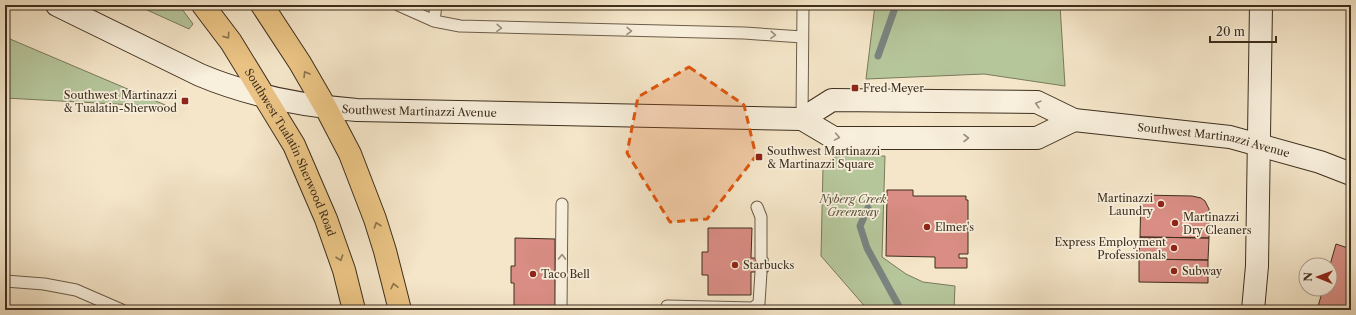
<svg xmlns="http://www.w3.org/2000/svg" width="1356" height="315" font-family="'Libre Caslon Text',serif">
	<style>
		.green { fill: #b6c69b; stroke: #7a7a5c }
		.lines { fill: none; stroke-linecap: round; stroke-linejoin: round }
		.stream { stroke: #7a8480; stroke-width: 7 }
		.building { fill: #d98d84; stroke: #3e2f1e }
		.lane-casing { stroke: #6c5d49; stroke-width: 13 }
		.secondary-casing { stroke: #3e2f1e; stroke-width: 24 }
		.highway-casing { stroke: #3e2f1e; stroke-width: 24 }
		.lane { stroke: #f8efdc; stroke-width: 11 }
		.secondary { stroke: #f8efdc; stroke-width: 22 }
		.highway { stroke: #eac384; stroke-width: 22 }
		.oneway { stroke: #9b8f7d }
		.oneway2 { stroke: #8b724c }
		.marked { fill: #e0570d; fill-opacity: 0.2; stroke: #e0570d; stroke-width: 3; stroke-dasharray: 8 5; stroke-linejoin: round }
		.poi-dot { fill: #8f2418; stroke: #f8efdc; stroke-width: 1.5 }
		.labels { text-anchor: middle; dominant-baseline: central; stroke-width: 3.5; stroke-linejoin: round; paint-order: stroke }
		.poi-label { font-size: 11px; fill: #3e2f1e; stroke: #f8efdc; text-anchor: start }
		.street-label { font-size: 11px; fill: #3e2f1e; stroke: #f8efdc }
		.park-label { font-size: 11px; font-style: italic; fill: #5c553d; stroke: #f8efdc }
	</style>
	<rect width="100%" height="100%" fill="#f5e6c9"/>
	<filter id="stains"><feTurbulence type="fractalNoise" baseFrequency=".005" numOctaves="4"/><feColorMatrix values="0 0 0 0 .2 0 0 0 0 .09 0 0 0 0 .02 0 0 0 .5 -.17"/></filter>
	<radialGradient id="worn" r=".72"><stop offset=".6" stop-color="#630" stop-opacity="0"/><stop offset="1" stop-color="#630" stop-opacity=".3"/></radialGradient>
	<path class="green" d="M136,5h43l14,19 -4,5z
		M875,5h185l5,81 -81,-12 -118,5z
		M5,38l5,1 160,68 -165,-9z
		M837,156h48l-3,101 24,17 17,8 32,4 -1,24h-86l-47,-54 2,-89 6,-6z"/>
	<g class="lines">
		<path class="stream" d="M878,56l18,-51
			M868,208l-8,18 7,22 34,62"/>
	</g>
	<path class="building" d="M887,190h26v6h53v4h2v54h-9v4h8v10h-32v-11l-49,-1z
		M1141,195l51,1 9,2 4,3 4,8v29l-69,-1z
		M708,228h44l-1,30h17v14h-17v23h-43v-20h-6v-23h6z
		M1140,237l69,1 -1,22 -69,-1z
		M515,238l40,1v71h-41v-27h-3v-17h4z
		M1336,244l15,5v61h-34l6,-21h7v-24z
		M1139,259l69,1v23l-69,-1z
		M5,307h28l15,3h-43z"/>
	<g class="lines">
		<g class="lane-casing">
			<path id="lane" d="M398,5l36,16 26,5 284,7 58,4
				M434,21l2,-16
				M802,119l1,-114
				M757,207l4,10v41
				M5,281l39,3 32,6 46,20
				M667,306l86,2 6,-5 2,-31
				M561,310l1,-106"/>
		</g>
		<g class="secondary-casing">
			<g id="secondary">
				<path id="s1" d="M57,5l143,70c50,21 103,31 157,35l445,9 32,19h203l37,-18"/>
				<path id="s2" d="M802,119l30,-19 205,2 37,18 156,17 90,25 31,12"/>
				<path d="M1253,310l4,-44 4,-261"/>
			</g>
		</g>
		<g class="highway-casing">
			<g id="highway">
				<path id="s3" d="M203,5l28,37 63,103 32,74 18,51 10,40"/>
				<path d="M262,5l38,58 26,45 24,46 25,65 10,32 15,59"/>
			</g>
		</g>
		<use href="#lane" class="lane"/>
		<use href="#secondary" class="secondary"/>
		<use href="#highway" class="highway"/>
	</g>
	<defs><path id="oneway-chevron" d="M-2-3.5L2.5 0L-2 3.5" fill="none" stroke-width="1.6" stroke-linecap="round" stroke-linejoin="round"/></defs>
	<g class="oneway">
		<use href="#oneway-chevron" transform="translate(499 28) rotate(2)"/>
		<use href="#oneway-chevron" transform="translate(629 31) rotate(1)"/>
		<use href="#oneway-chevron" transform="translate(773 35) rotate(4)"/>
		<use href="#oneway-chevron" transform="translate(1038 104) rotate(-165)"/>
		<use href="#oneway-chevron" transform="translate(837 137) rotate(10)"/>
		<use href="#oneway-chevron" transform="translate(966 138)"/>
		<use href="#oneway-chevron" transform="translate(562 257) rotate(-89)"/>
	</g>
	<g class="oneway2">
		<use href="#oneway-chevron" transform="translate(227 36) rotate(55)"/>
		<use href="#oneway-chevron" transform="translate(306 74) rotate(-121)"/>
		<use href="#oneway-chevron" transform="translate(377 225) rotate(-109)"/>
		<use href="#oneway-chevron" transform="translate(340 258) rotate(71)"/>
		<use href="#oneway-chevron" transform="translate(394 286) rotate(-103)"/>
	</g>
	<path class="marked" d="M689,67l55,38 12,51 -49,63 -37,3 -43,-69 11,-56z"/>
	<g class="poi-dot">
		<rect x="851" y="84" width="8" height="8" rx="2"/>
		<rect x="181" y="97" width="8" height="8" rx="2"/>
		<rect x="755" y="153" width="8" height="8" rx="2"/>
		<circle cx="1161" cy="204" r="4"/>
		<circle cx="1175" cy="223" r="4"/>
		<circle cx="927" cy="227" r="4"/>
		<circle cx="1174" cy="248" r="4"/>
		<circle cx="735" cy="265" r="4"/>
		<circle cx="1174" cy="271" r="4"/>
		<circle cx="533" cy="274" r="4"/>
	</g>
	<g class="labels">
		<g class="poi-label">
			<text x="863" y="88">Fred Meyer</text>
			<text x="177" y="95" text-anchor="end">Southwest Martinazzi<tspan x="177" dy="13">&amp; Tualatin-Sherwood</tspan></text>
			<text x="767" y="151">Southwest Martinazzi<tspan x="767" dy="13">&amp; Martinazzi Square</tspan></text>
			<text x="1153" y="198" text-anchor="end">Martinazzi<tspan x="1153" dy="13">Laundry</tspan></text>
			<text x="1183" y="217">Martinazzi<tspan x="1183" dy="13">Dry Cleaners</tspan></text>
			<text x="935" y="227">Elmer's</text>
			<text x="1166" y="242" text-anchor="end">Express Employment<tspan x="1166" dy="13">Professionals</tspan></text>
			<text x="743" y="265">Starbucks</text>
			<text x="1182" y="271">Subway</text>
			<text x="541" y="274">Taco Bell</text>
		</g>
		<g class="street-label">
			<text stroke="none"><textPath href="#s1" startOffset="383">Southwest Martinazzi Avenue</textPath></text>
			<text stroke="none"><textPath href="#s2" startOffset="423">Southwest Martinazzi Avenue</textPath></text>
			<text stroke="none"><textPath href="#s3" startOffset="172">Southwest Tualatin Sherwood Road</textPath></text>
		</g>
		<g class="park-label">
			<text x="853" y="199">Nyberg Creek<tspan x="853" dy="13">Greenway</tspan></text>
		</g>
	</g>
	<rect width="1356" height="315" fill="none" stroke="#f5e6c9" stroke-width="20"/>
	<rect x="6" y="6" width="1344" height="303" fill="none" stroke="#3e2f1e" stroke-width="2"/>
	<rect x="10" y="10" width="1336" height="295" fill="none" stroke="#3e2f1e"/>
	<g transform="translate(1318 277) rotate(271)"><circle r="19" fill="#f8efdc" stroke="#aea290"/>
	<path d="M0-3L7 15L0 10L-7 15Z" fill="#8f2418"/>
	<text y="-6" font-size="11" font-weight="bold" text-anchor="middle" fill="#3e2f1e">N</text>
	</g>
	<path d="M1210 36v6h66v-6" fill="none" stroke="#3e2f1e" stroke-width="2"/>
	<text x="1216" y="36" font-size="12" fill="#3e2f1e" stroke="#f8efdc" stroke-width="3" paint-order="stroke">20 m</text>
	<rect width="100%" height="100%" filter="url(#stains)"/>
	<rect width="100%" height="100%" fill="url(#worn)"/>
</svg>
